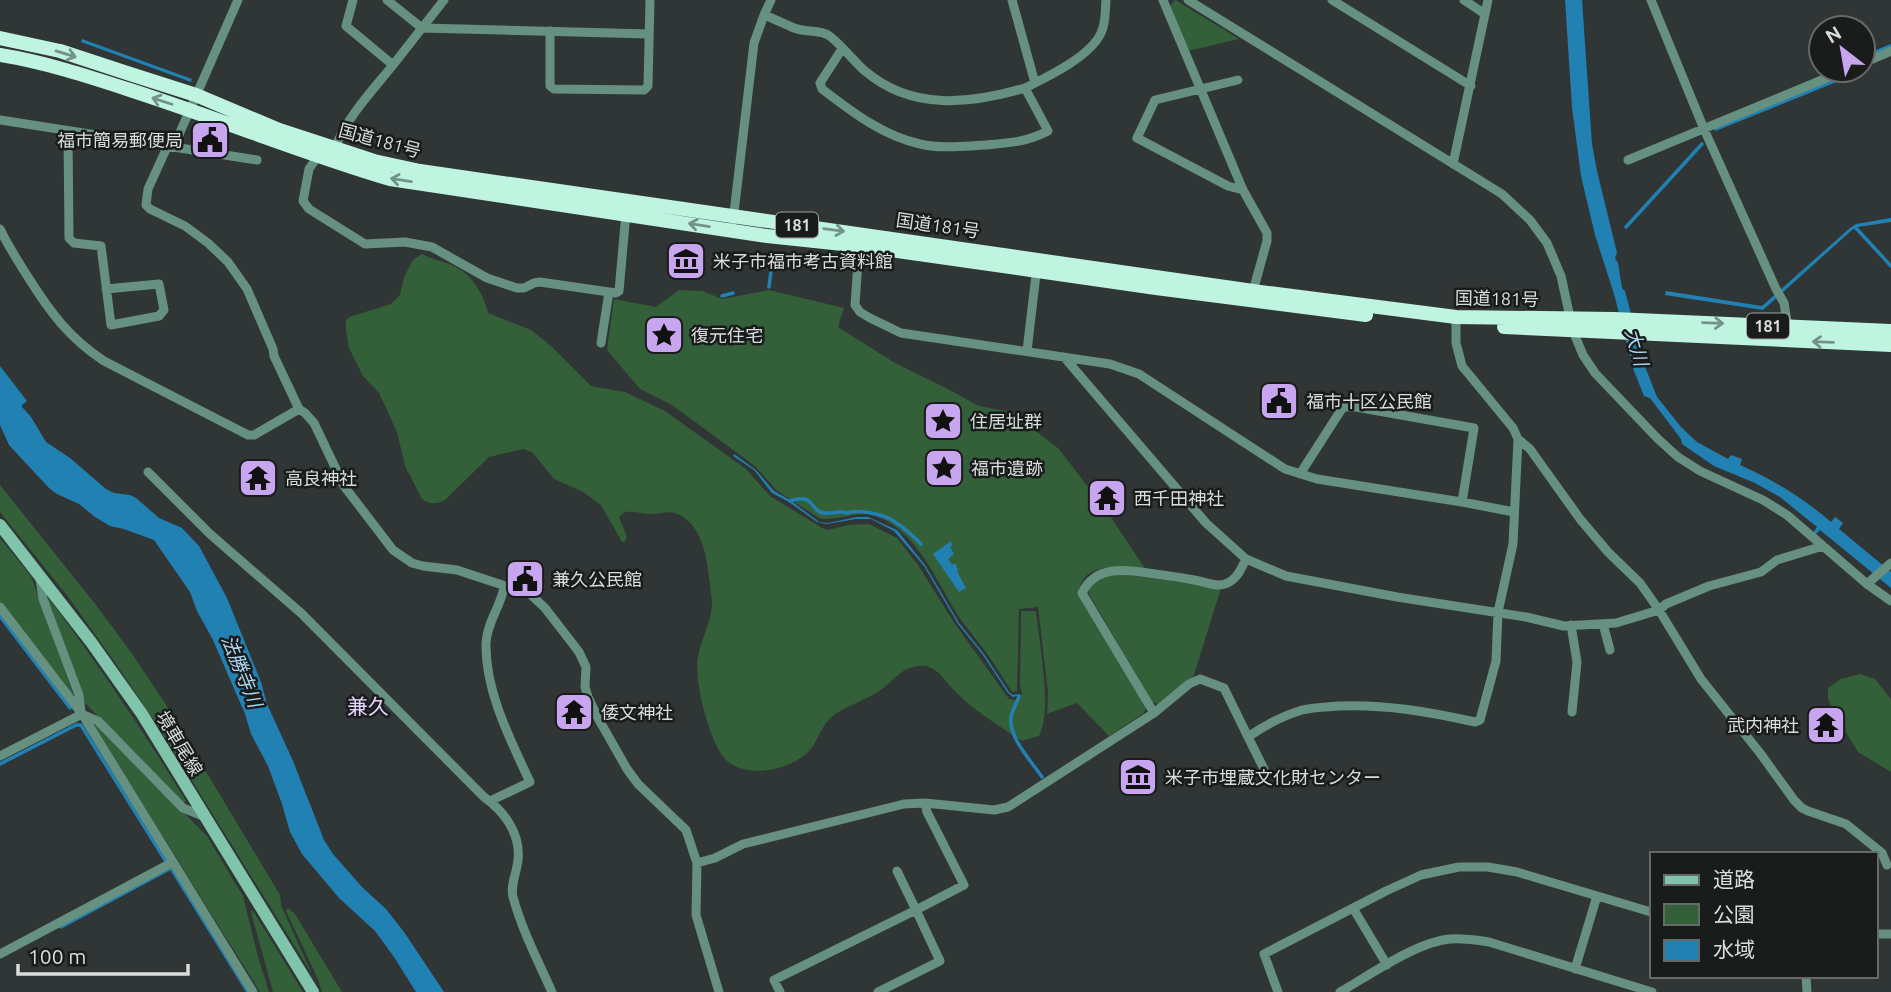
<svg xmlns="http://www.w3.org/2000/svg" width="1891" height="992" font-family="Ubuntu,'Noto Sans JP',sans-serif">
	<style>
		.green { fill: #335f39 }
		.water { fill: #2281b3 }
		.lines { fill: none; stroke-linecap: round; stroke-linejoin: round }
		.stream { stroke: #2281b3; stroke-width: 3.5 }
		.minor { stroke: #669080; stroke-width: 9 }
		.secondary { stroke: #80c4ab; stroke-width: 12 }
		.trunk { stroke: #bef4e0; stroke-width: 14 }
		.oneway { stroke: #749388 }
		.labels { text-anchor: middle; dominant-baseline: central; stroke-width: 5; stroke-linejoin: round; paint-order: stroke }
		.shield { fill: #1a1c1c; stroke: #a0a3a2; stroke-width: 2 }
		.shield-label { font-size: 16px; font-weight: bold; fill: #d9dddc }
		.poi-label { font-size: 18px; fill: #d9dddc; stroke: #1a1c1c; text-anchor: start }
		.street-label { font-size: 18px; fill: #d9dddc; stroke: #1a1c1c }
		.water-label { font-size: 19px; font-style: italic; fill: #add6f1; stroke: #1a1c1c }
		.quarter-label { font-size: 21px; fill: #e7d4fe; stroke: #1a1c1c }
	</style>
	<rect width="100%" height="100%" fill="#303635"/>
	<path class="green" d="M1175,0l2,1 62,38 -51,12 -17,-42 -1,-3z
		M422,254c11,6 21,7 32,12 18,8 30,29 34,47l43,17 20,16 40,40 34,6 40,19 81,58 24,27 52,32 6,2 20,-5 21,-1 28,14 21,27 37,59 54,75 6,1 7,-5 -2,-11 1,-73h15c3,32 17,98 3,125l-17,5c-25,-17 -52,-32 -72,-55 -6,-8 -13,-17 -24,-20 -6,-1 -15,1 -21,4 -10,6 -18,17 -29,23 -13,8 -30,13 -42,22 -11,8 -14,20 -21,31 -15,23 -64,34 -86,15 -17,-15 -34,-82 -29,-105 3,-17 13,-34 14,-51 0,-7 -2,-15 -2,-21 -3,-25 -7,-58 -32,-70 -8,-4 -18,0 -27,0 -9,0 -17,-3 -26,-2l-6,5 8,20 -3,5h-2l-21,-37 -18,-13 -29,-13 -22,-27 -9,-3 -34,8 -44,43c-8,4 -16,5 -23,-1l-17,-33 -8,-34 -18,-39 -16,-17 -14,-28 -3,-17v-11l3,-3 42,-13 9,-9 4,-18 9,-17z
		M679,290l24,1 19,8 47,-9 75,18 -6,19 57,36 51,25 33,18 32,6 48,37 49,64 38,57c-23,-3 -62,-10 -67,21l67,116 -2,6 -35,23 -32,-33 -30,11 1,-22 -10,-85 -19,2 -2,82 -5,1c-9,-14 -17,-28 -27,-41 -7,-10 -16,-20 -23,-30 -24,-35 -45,-94 -90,-106 -17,-4 -36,7 -53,3l-43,-28 -21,-24 -83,-61 -32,-16 -33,-39 7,-51 42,8z
		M0,485l96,120 37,50 32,48 115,192 1,10 31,69 -151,-243 -47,-70 -45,-63 -69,-86z
		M0,538l31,38 44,123 -75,-95z
		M1120,574l101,14 -28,90 -34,26 -7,-2 -62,-106 -2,-6 11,-12z
		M48,597c49,66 95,133 138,204l-3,3 -98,-101 -39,-104z
		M1860,674l15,5 16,20v73l-33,-20 -23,-38 -7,-15v-11l13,-9z
		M95,723l112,113 36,60 14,57 12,39h-9l-167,-267z
		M288,908l7,6 47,78h-20l-4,-13 -32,-68z
		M252,910l3,4 48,78h-30l-22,-80z"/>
	<path class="water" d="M1565,0h17l10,144 5,27 20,82 -2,5 3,5 4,25 3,3 19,73 13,33 24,30 16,15 31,17 3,-4 11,4 -2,6c34,15 63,33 91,57l4,-5 8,6 -4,6 52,43v16l-71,-58 -5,5 -2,-2 4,-6 -37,-30 -25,-14 -41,-17 -32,-22 -1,-5 -31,-41 -6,-2 -10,-25 -20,-77 -19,-59 -14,-59 -9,-69z
		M82,39l110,40 -1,3 -110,-40z
		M1891,218v4l-33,5 -6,3 -89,80 -98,-15 1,-4 96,15 88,-78 6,-4z
		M0,366l27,35 -5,4v2l9,10 15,25 24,16 36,31 8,4 16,2 6,3 23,20 23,10 17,18 28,52 34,84 6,22 26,57 31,79 9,14 29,33 24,22 18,23 40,60h-28l-22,-35 -19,-26 -36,-33 -37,-44 -12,-22 -8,-28 -14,-38 -17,-32 -6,-20 -32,-74 -16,-29 -7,-19 -36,-52 -30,-11 -14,-3 -15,-9 -16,-13 -22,-10 -8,-6 -40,-43 -9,-20z
		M734,454l22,16 18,21 16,9 29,22 9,1 29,-6h11l29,13 28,35 34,58 25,31 25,38 4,3 6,-1 1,1 -7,2 -5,-4 -25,-38 -25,-31 -34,-58 -30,-35 -23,-12h-15l-29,5 -10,-2 -28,-20 -17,-9 -18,-23 -21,-14z
		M951,541l1,5 -2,1 4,7 -6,5 4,6 3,-2 3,7 -1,1 9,17 -7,4 -26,-38z"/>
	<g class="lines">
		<path class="stream" d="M1863,57l28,-11
			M1831,71l2,-1
			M1716,129l121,-49
			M1626,227l76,-83
			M1855,227l36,39
			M769,287l4,-32
			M722,296l11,-3
			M790,501c25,-9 20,11 34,12 9,1 14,-3 23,0 11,-4 38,1 48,9 10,6 18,14 26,22
			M0,616l70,92
			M1019,696c-2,7 -7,15 -8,21 -3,20 21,45 31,60
			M0,764l76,-39h5l86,138
			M61,927l110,-59 77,124"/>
		<path class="minor" d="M353,0l-7,26 47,39c-21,26 -46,52 -58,83l-17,8 -9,13 -6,32 6,8 56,35 40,-2 27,5 55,31 30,10h7l10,-5 6,-1 76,11 3,-2 7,-78
			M387,0l35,28 227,6
			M771,0l-7,15c11,4 20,9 30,13 10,4 22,2 32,6 9,3 30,30 39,37 47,40 105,33 160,17
			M1012,0l23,83
			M1163,0l80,190 24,43v8l-14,50
			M1188,0l314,194 28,26 17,23 14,33 12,55 10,24 12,18 63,66 20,18 22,14 63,29 24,15 80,69 24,17
			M1332,0l139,86
			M1464,0l21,14
			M1651,0l53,129 72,160 8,14 4,24
			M550,31v55l4,3 90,1 4,-4 2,-86
			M842,49l-22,34 2,6c30,23 61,47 98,55 21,5 45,2 65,1 24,-2 42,-3 63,-14l-23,-43c22,-11 65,-31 76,-55 5,-10 4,-22 5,-33
			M1863,63l28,-12
			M393,65l51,-65
			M1238,80l-83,20 -18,38 91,48 15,4
			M0,120l257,40
			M68,131l1,107 5,5 27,3 10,79 48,-9 5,-6 -5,-26 -53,5
			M168,145l-20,44 -2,16 4,4 35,17 23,17 20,19 19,27 26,60 1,7 25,53 6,4 9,10 30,63 49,64 19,13 11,3 34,4 73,24 15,14 34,44 7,15 -1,20 3,10 10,21 29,51 11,15 48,46 11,33 -1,52 23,77
			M174,146l64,-146
			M1628,160l218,-90
			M1453,164l35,-164
			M733,221l21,-178 10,-28
			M0,229c8,17 18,32 28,48 22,35 41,61 76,84l144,74h6l45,-26
			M863,241l-5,21 -3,43 5,7 10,6 31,15 209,31 29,10 146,95 32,10 145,23 52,10
			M601,343l8,-51
			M1027,351l10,-85
			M1064,357l142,166 40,36 40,17 111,21 129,20 38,9 52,-3 43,-13 -19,-27 -32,-31 -28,-33 -50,-70 -12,-10
			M148,472l62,62 91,79 183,184c20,14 37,37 34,63 -1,12 -8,25 -5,37 9,33 25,64 39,95
			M1300,474l43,-67h13l118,21 -12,74
			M1823,546l-46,14 -16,12 -52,14 -43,18 -7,6 42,69 59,74 34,47 8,8 6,3 38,13 36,29 5,12
			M40,579l3,20 36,96 2,17
			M1867,584l24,-21
			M0,607l82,107 171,278
			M1603,624l7,26
			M1571,625l6,37 -5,50
			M1154,713l35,-29 11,-5 24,9 24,49c17,-12 34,-21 54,-27 12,-3 25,-3 37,-4 46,-2 91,6 136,16l5,-2 16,-59 2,-49 15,-68 5,-105 -5,-11 -51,-62 -6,-23v-26
			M82,714l16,7 85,87 20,8
			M1248,737l16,32
			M0,756l82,-42
			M490,801l40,-19c-20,-43 -45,-91 -44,-139 1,-21 15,-37 18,-56
			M697,863l18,-5 28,-14 161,-40 21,-1 69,7 14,-3 146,-94 -72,-120c14,-30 48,-23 73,-19 15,2 30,4 44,7 9,2 17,6 26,3 12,-4 16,-15 21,-25
			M1353,908l34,57
			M1875,934h16
			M0,954l173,-92
			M1575,969l22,-73
			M1806,976l1,16
			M780,992l-6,-12 142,-70 -19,-39
			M878,992l62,-31 -24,-51 48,-25 -37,-73 -2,-9
			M1278,992l-14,-38 122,-63 35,-16 38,-8h29l29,5 134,40
			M1340,992c30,-17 76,-50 110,-53 13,-1 26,1 39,3l163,50"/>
		<path class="secondary" d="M0,525l91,117 51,72 171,278"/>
		<path class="trunk" d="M0,38l60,13 67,22 69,22 83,35 95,31 46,10 833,120 203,26 158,2 277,12
			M0,55c44,7 87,21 130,35 87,28 172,63 260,89l377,57 95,10 294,42 210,27
			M1504,327l387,18"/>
	</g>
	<defs><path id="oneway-shaft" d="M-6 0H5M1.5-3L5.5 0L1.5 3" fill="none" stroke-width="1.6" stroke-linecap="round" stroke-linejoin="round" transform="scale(1.75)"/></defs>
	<g class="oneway">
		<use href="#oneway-shaft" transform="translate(66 54) rotate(17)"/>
		<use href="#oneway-shaft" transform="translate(162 101) rotate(-162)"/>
		<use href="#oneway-shaft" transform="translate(401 180) rotate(-171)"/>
		<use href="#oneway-shaft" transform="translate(699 225) rotate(-171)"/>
		<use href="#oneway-shaft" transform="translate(834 230) rotate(8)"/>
		<use href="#oneway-shaft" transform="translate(1713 323) rotate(2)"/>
		<use href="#oneway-shaft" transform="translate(1823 342) rotate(-178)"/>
	</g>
	<defs>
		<g id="civic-square" transform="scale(2.0125)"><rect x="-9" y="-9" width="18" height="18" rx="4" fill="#c8a5ef" stroke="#1a1c1c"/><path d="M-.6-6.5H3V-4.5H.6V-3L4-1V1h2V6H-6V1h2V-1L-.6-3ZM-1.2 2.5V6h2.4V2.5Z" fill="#111"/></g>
		<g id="museum-square" transform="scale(2.0125)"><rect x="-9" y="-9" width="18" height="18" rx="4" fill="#c8a5ef" stroke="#1a1c1c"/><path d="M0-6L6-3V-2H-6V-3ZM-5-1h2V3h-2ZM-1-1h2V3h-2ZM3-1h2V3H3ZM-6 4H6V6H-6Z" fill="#111"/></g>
		<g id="sight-square" transform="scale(2.0125)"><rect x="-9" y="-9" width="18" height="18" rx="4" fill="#c8a5ef" stroke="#1a1c1c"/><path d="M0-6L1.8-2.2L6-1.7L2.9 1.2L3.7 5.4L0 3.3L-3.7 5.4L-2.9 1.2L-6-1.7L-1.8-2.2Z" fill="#111"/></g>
		<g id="temple-square" transform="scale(2.0125)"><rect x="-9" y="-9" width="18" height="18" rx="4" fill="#c8a5ef" stroke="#1a1c1c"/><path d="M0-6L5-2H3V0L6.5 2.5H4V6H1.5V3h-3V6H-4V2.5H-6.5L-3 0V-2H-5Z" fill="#111"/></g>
	</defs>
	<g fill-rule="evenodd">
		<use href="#civic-square" x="210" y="140"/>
		<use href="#museum-square" x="686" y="261"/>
		<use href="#sight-square" x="664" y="335"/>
		<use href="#civic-square" x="1279" y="401"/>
		<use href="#sight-square" x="943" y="421"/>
		<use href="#sight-square" x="944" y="468"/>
		<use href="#temple-square" x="258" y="478"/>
		<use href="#temple-square" x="1107" y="498"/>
		<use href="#civic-square" x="525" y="579"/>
		<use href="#temple-square" x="574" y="712"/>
		<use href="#temple-square" x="1826" y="725"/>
		<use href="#museum-square" x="1138" y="777"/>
	</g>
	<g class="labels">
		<g class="shield">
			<rect x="776" y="212.5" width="42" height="25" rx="5"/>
			<rect x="1747" y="313.5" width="42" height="25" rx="5"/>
		</g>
		<g class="shield-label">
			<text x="797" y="225">181</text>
			<text x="1768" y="326">181</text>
		</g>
		<g class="poi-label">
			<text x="183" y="140" text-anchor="end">福市簡易郵便局</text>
			<text x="713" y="261">米子市福市考古資料館</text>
			<text x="691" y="335">復元住宅</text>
			<text x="1306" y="401">福市十区公民館</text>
			<text x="970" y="421">住居址群</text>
			<text x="971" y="468">福市遺跡</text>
			<text x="285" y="478">高良神社</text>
			<text x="1134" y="498">西千田神社</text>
			<text x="552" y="579">兼久公民館</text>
			<text x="601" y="712">倭文神社</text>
			<text x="1799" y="725" text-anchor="end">武内神社</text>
			<text x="1165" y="777">米子市埋蔵文化財センター</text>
		</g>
		<g class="street-label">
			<text transform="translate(380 140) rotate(15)">国道181号</text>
			<text transform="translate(938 225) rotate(8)">国道181号</text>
			<text transform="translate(1497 298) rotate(1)">国道181号</text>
			<text transform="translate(180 743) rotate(59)">境車尾線</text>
		</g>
		<g class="water-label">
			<text transform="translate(1637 347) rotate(74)">大川</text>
			<text transform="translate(242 671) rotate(68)">法勝寺川</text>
		</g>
		<g class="quarter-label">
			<text x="368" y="706">兼久</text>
		</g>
	</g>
	<rect x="1650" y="852" width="228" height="126" fill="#1a1c1c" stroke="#666969" stroke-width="2"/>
	<rect x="1664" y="875" width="35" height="10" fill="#80c4ab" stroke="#666969" stroke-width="2"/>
	<text x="1713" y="887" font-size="21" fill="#d9dddc">道路</text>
	<rect x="1664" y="904" width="35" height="21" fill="#335f39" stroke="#666969" stroke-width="2"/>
	<text x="1713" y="922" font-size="21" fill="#d9dddc">公園</text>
	<rect x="1664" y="940" width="35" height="21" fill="#2281b3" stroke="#666969" stroke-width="2"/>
	<text x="1713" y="957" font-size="21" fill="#d9dddc">水域</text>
	<g transform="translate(1842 49) rotate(329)"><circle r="33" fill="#1a1c1c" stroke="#666969" stroke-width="2"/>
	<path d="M0-5L12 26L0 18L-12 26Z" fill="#c8a5ef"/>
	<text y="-10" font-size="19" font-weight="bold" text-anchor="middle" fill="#d9dddc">N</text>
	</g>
	<path d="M18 964v10h170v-10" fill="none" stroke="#d9dddc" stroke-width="3.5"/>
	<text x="28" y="964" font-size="21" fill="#d9dddc" stroke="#1a1c1c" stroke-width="5" paint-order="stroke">100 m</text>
</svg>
